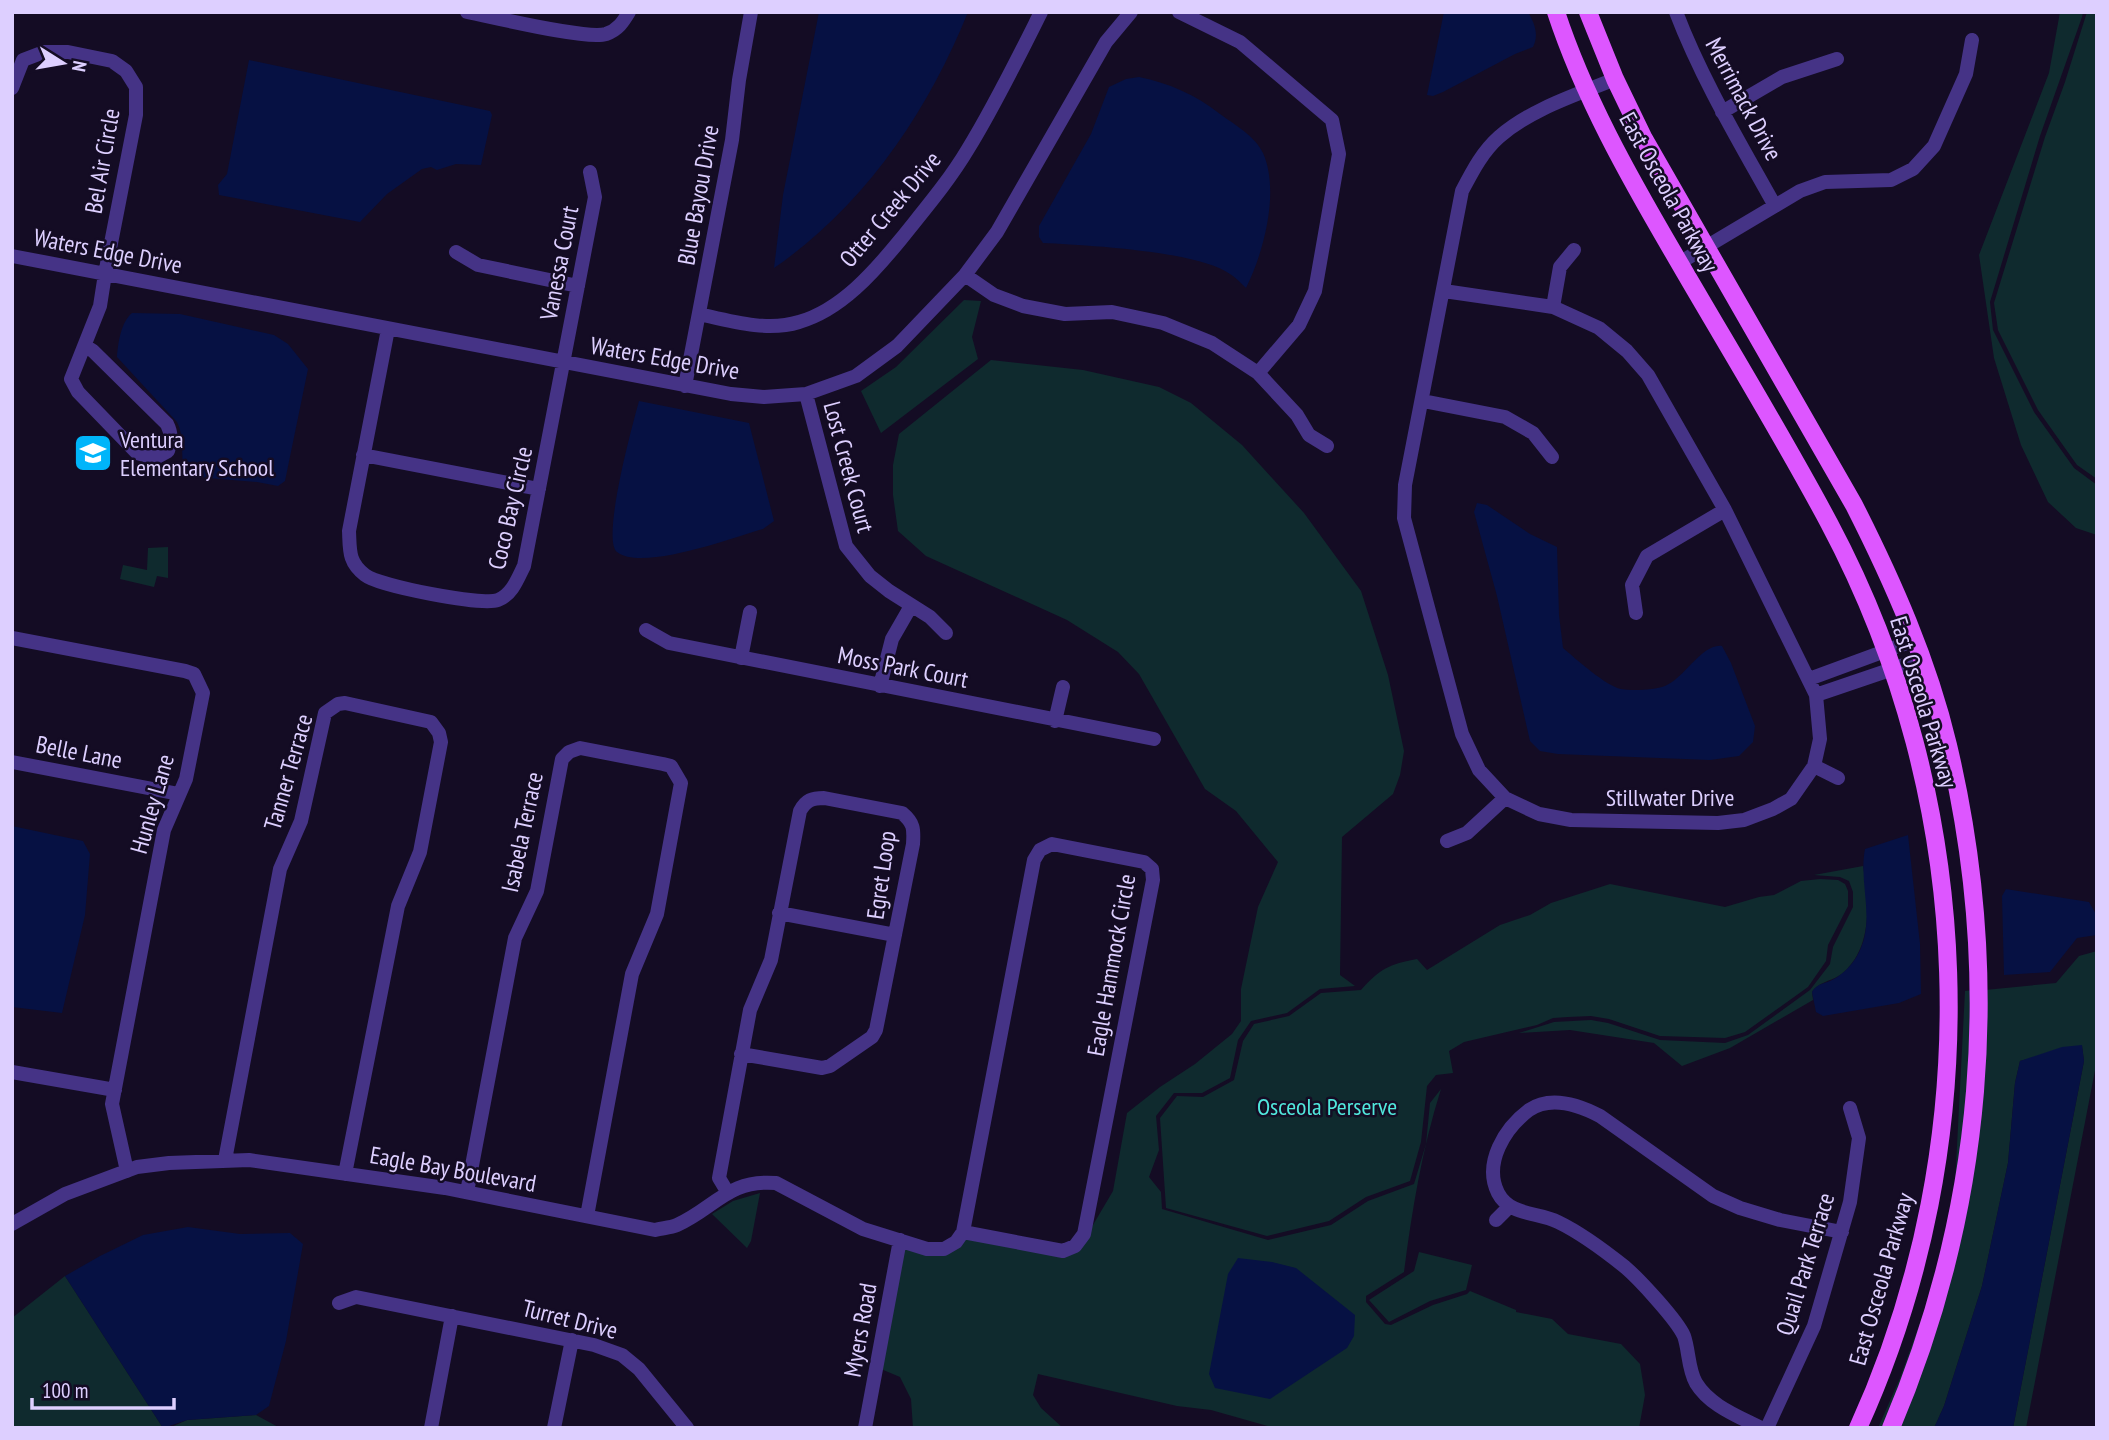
<svg xmlns="http://www.w3.org/2000/svg" width="2109" height="1440" font-family="'PT Sans Narrow',sans-serif">
	<style>
		.green { fill: #0f2a2e }
		.water { fill: #061143 }
		.lines { fill: none; stroke-linecap: round; stroke-linejoin: round }
		.minor { stroke: #453386; stroke-width: 14 }
		.major { stroke: #dd56ff; stroke-width: 18 }
		.labels { text-anchor: middle; dominant-baseline: central; stroke-width: 5; stroke-linejoin: round; paint-order: stroke }
		.street-label { font-size: 24px; fill: #ddcfff; stroke: #140c24 }
		.poi-label { font-size: 24px; fill: #ddcfff; stroke: #140c24; text-anchor: start }
		.park-label { font-size: 24px; fill: #51e8dd; stroke: #140c24 }
	</style>
	<rect width="100%" height="100%" fill="#140c24"/>
	<path class="green" d="M2060,12h23l-1,5 -42,119 -50,166 3,28 41,82 40,56 23,17v50l-21,-7 -28,-26 -27,-57 -27,-87 -15,-103 70,-182z
		M2087,12h10v467l-20,-14 -39,-55 -40,-80 -4,-27 51,-166 20,-55z
		M964,300l17,1 -9,36 6,22 -97,74 -20,-42 35,-24z
		M991,360l92,10 76,17 32,16 51,42 62,68 57,78 27,84 16,76 -4,24 -7,19 -51,43 -2,138 15,11 -35,3 -33,24 -36,8 -13,19 -8,38 -28,15h-28l-18,23 3,34 -10,27 12,15 1,17 106,31 63,-15 37,-24 46,-17 12,-40 4,-41 11,-14c-19,60 -29,121 -37,183l-38,24v6l19,22 6,1 42,-20 34,-11 3,-3 46,19v2l36,7 16,15 53,10 19,20 5,31 -6,33h-364l-64,-18 -34,-4 -139,-32 -5,21 8,13 22,20h-150l-2,-29 -11,-22 -19,-8 23,-123 21,7 40,-15 97,18 28,-26 23,-39 14,-78 33,-26 35,-23 37,-30 9,-13v-32l17,-82 20,-45 -42,-51 -31,-22 -66,-115 -21,-22 -51,-32 -141,-64 -28,-25 -5,-36v-30l6,-31z
		M168,547v31l-11,-2 -3,11 -34,-8 3,-14 24,5 1,-22z
		M1863,866c6,35 10,79 -19,106 -10,9 -25,9 -32,20l1,8 -83,48 -48,18 -28,-23 -84,-13 -51,3 35,-11 37,-2 17,3 52,17 65,3 23,-8 62,-45 20,-26 3,-17 20,-40v-15l-4,-11 -9,-4 -26,-2z
		M1820,879l18,1 7,4 3,7v15l-20,39 -2,16 -18,26 -63,45 -20,6 -65,-2 -51,-17 -18,-3 -23,1 -15,1 -16,7 -73,17 -15,9 4,22 -17,2 -9,11 -6,56 -11,39 -44,16 -37,24 -62,15 -101,-28 -6,-90 17,-22 26,1 31,-17 9,-39 11,-17 35,-8 32,-23 40,-3c19,-21 28,-26 56,-31l10,11 73,-45 30,-10 21,-12 59,-19 115,23 34,-10 15,-2 27,-14z
		M2097,951v109l-71,368h-13l71,-367 -2,-15 -62,15 -5,22 -7,80 -26,123 -38,120 -10,22h-37l34,-88 54,-350 71,-7 23,-27z
		M1974,990c1,152 -30,299 -89,438h-7l22,-50 34,-94 21,-99 10,-194z
		M760,1193l-9,48 -4,7 -35,-34 21,-13z
		M1419,1252l53,13 -6,25 -36,11 -41,21 -20,-22 45,-29z
		M65,1276l98,152h-151v-110z
		M256,1415l24,13h-111l18,-8z"/>
	<path class="water" d="M819,12h149c-40,100 -105,195 -194,256l9,-73z
		M1444,12h84c7,12 11,23 5,35l-18,7 -72,38 -10,4 -6,-1z
		M249,60l241,51 2,4 -11,50 -25,-1 -19,6 -6,-3 -9,2 -35,25 -27,28 -141,-27 -1,-10 9,-11z
		M1139,77c30,6 57,18 81,37 15,11 35,22 43,39 17,38 1,99 -17,135 -6,-6 -13,-13 -21,-17 -35,-20 -139,-26 -182,-28l-4,-6v-11l52,-92 18,-47 17,-8z
		M132,313l48,1 94,21 14,9 20,25 -23,112 -7,5 -21,-4 -72,-6c-5,-17 0,-39 -8,-54l-60,-65c1,-14 4,-35 15,-44z
		M639,401l110,22 25,98 -11,8c-29,8 -121,43 -146,23 -16,-13 16,-129 22,-151z
		M1477,503l10,2 43,29 27,13 2,68 4,33c13,11 43,38 58,41 12,2 33,1 44,-3 19,-7 37,-43 57,-40l9,17 24,63 -2,16 -14,14 -29,4 -152,-6 -18,-3 -10,-10 -33,-145 -23,-84z
		M12,826l71,15 7,13 -5,61 -23,98 -50,-6z
		M1908,835l12,109 1,50 -22,9 -76,13 -7,-4 -4,-20c5,-9 13,-8 22,-13 9,-5 18,-14 23,-23 20,-35 1,-71 8,-107z
		M2006,889l83,13 8,14v19l-20,3 -27,34 -46,3 -2,-79z
		M2082,1045l2,16 -71,367h-79l10,-22 38,-120 26,-123 7,-80 5,-22 42,-14z
		M188,1227l52,7 50,-1 13,11 -17,97 -17,65 -13,9 -69,5 -24,8 -98,-152 35,-20 43,-21z
		M1238,1258l34,4 24,6 59,47 -1,21 -7,12 -77,51 -55,-11 -6,-14 19,-100z"/>
	<g class="lines">
		<path class="minor" d="M467,12c26,5 119,28 139,22 12,-4 17,-12 23,-22
			M1179,12l61,30 92,78 7,34 -24,137 -16,34 -41,48
			M1676,12c26,68 64,131 99,194
			M12,88l11,-28 21,-8h24l44,9 14,10 10,16v28l-31,159 -5,32 -29,73 7,13 59,61 18,5 13,-7c3,-11 4,-17 -1,-27l-74,-73 -8,-5
			M1722,112l60,-35 55,-18
			M456,252l22,13 100,21
			M12,256l719,138 33,3 42,-3 50,-18 41,-30 68,-71 32,-43 109,-190 25,-30
			M1679,263l121,-72 25,-9 66,-2 22,-11 21,-23 32,-72 6,-34
			M965,275l29,20 29,11 42,8 47,-2 51,11 49,20 46,30 39,42 12,20 18,11
			M1444,291l109,16 46,21 28,23 21,24 77,135 91,185 4,44 -6,27 -23,33 -18,10 -29,11 -26,3 -147,-3 -32,-6 -34,-16 -26,-28 -17,-36 -58,-216 1,-33 57,-294c10,-19 20,-39 37,-54 32,-28 77,-42 116,-58
			M1553,307l7,-40 14,-17
			M699,314c31,7 68,18 100,8 42,-12 75,-50 102,-83 23,-29 48,-58 67,-90 27,-44 50,-91 73,-137
			M388,329l-39,202c1,19 -1,31 16,44 14,11 117,31 133,25 14,-5 20,-22 26,-34l71,-369 -5,-25
			M685,386l47,-246 7,-60 12,-68
			M806,394l40,152 24,30 19,15 41,26 16,16
			M1423,401l82,16 28,16 19,24
			M363,455l176,34
			M1636,613l-4,-28 15,-29 78,-46
			M646,630l23,13 485,96
			M12,638l173,33 9,3 9,19 -17,86 -22,51 -52,274 15,67
			M741,658l9,-46
			M1809,679l106,-39
			M880,686l12,-47 19,-33
			M1816,695l106,-36
			M1055,721l8,-34
			M12,762l167,32
			M1814,766l24,12
			M1447,841l20,-8 38,-35
			M779,913l116,22
			M12,1072l103,18
			M225,1160l55,-291 21,-48 24,-108 13,-9 7,-1 86,19 8,11 2,9 -21,110 -22,54 -53,268
			M467,1192l48,-254 22,-47 25,-132 7,-7 11,-4 83,16 8,2 10,17 -24,131 -25,60 -45,242
			M728,1193l-9,-15 31,-168 21,-50 29,-149c6,-11 12,-13 24,-13l78,15c12,10 12,16 11,31l-37,186 -4,7 -42,29 -8,2 -81,-14
			M1496,1220l14,-14
			M12,1224l53,-30 72,-27 32,-4 80,-3 196,28 210,42c7,-2 15,-2 22,-5 38,-17 51,-46 99,-42l87,46 64,20h17l12,-7 7,-10 71,-372 6,-10 12,-6 92,18 8,7 1,11 -69,354 -9,12 -12,5 -100,-19
			M339,1303l17,-6 238,48 28,10 17,14 48,59
			M431,1428l21,-112
			M554,1428l18,-88
			M865,1428l35,-188
			M1761,1428c-23,-12 -51,-22 -65,-45 -8,-14 -7,-33 -12,-47 -7,-16 -45,-57 -59,-69 -20,-16 -44,-34 -67,-45 -20,-10 -48,-6 -60,-29 -15,-30 7,-65 31,-83 22,-15 50,-5 71,6l113,80 27,12 40,12 62,12
			M1767,1428l47,-102 36,-124 9,-64 -9,-30"/>
		<path class="major" d="M1556,12c28,85 72,163 117,240 52,90 107,179 156,271 148,278 160,618 29,905
			M1588,12l27,67 28,58 211,368c39,77 74,156 94,240 55,232 36,464 -57,683"/>
	</g>
	<defs>
		<g id="school-square" transform="scale(2.0125)"><rect x="-9" y="-9" width="18" height="18" rx="4" fill="#00b5fa" stroke="#140c24"/><path d="M0-5L7-2L0 1L-7-2ZM-4 1L0 2.5L4 1V4Q0 6-4 4Z" fill="#fff"/></g>
	</defs>
	<g fill-rule="evenodd">
		<use href="#school-square" x="93" y="453"/>
	</g>
	<g class="labels">
		<g class="street-label">
			<text transform="translate(1744 99) rotate(62)">Merrimack Drive</text>
			<text transform="translate(102 161) rotate(-80)">Bel Air Circle</text>
			<text transform="translate(1669 192) rotate(61)">East Osceola Parkway</text>
			<text transform="translate(698 195) rotate(-80)">Blue Bayou Drive</text>
			<text transform="translate(890 209) rotate(-50)">Otter Creek Drive</text>
			<text transform="translate(108 251) rotate(11)">Waters Edge Drive</text>
			<text transform="translate(559 263) rotate(-79)">Vanessa Court</text>
			<text transform="translate(665 358) rotate(10)">Waters Edge Drive</text>
			<text transform="translate(849 467) rotate(75)">Lost Creek Court</text>
			<text transform="translate(510 508) rotate(-77)">Coco Bay Circle</text>
			<text transform="translate(903 667) rotate(11)">Moss Park Court</text>
			<text transform="translate(1924 702) rotate(73)">East Osceola Parkway</text>
			<text transform="translate(79 752) rotate(11)">Belle Lane</text>
			<text transform="translate(288 772) rotate(-74)">Tanner Terrace</text>
			<text x="1670" y="797">Stillwater Drive</text>
			<text transform="translate(152 804) rotate(-74)">Hunley Lane</text>
			<text transform="translate(522 832) rotate(-78)">Isabela Terrace</text>
			<text transform="translate(881 875) rotate(-82)">Egret Loop</text>
			<text transform="translate(1111 965) rotate(-80)">Eagle Hammock Circle</text>
			<text transform="translate(453 1169) rotate(10)">Eagle Bay Boulevard</text>
			<text transform="translate(1805 1264) rotate(-73)">Quail Park Terrace</text>
			<text transform="translate(1881 1279) rotate(-74)">East Osceola Parkway</text>
			<text transform="translate(570 1319) rotate(14)">Turret Drive</text>
			<text transform="translate(860 1330) rotate(-80)">Myers Road</text>
		</g>
		<g class="poi-label">
			<text x="120" y="439">Ventura<tspan x="120" dy="28">Elementary School</tspan></text>
		</g>
		<g class="park-label">
			<text x="1327" y="1106">Osceola Perserve</text>
		</g>
	</g>
	<rect width="2109" height="1440" fill="none" stroke="#ddcfff" stroke-width="28"/>
	<g transform="translate(63 63) rotate(101)" stroke="#140c24" stroke-width="5" paint-order="stroke">
	<path d="M0-5L12 26L0 18L-12 26Z" fill="#ddcfff"/>
	<text y="-10" font-size="19" font-weight="bold" text-anchor="middle" fill="#ddcfff">N</text>
	</g>
	<path d="M32 1398v10h142v-10" fill="none" stroke="#ddcfff" stroke-width="3.5"/>
	<text x="42" y="1398" font-size="21" fill="#ddcfff" stroke="#140c24" stroke-width="5" paint-order="stroke">100 m</text>
</svg>
